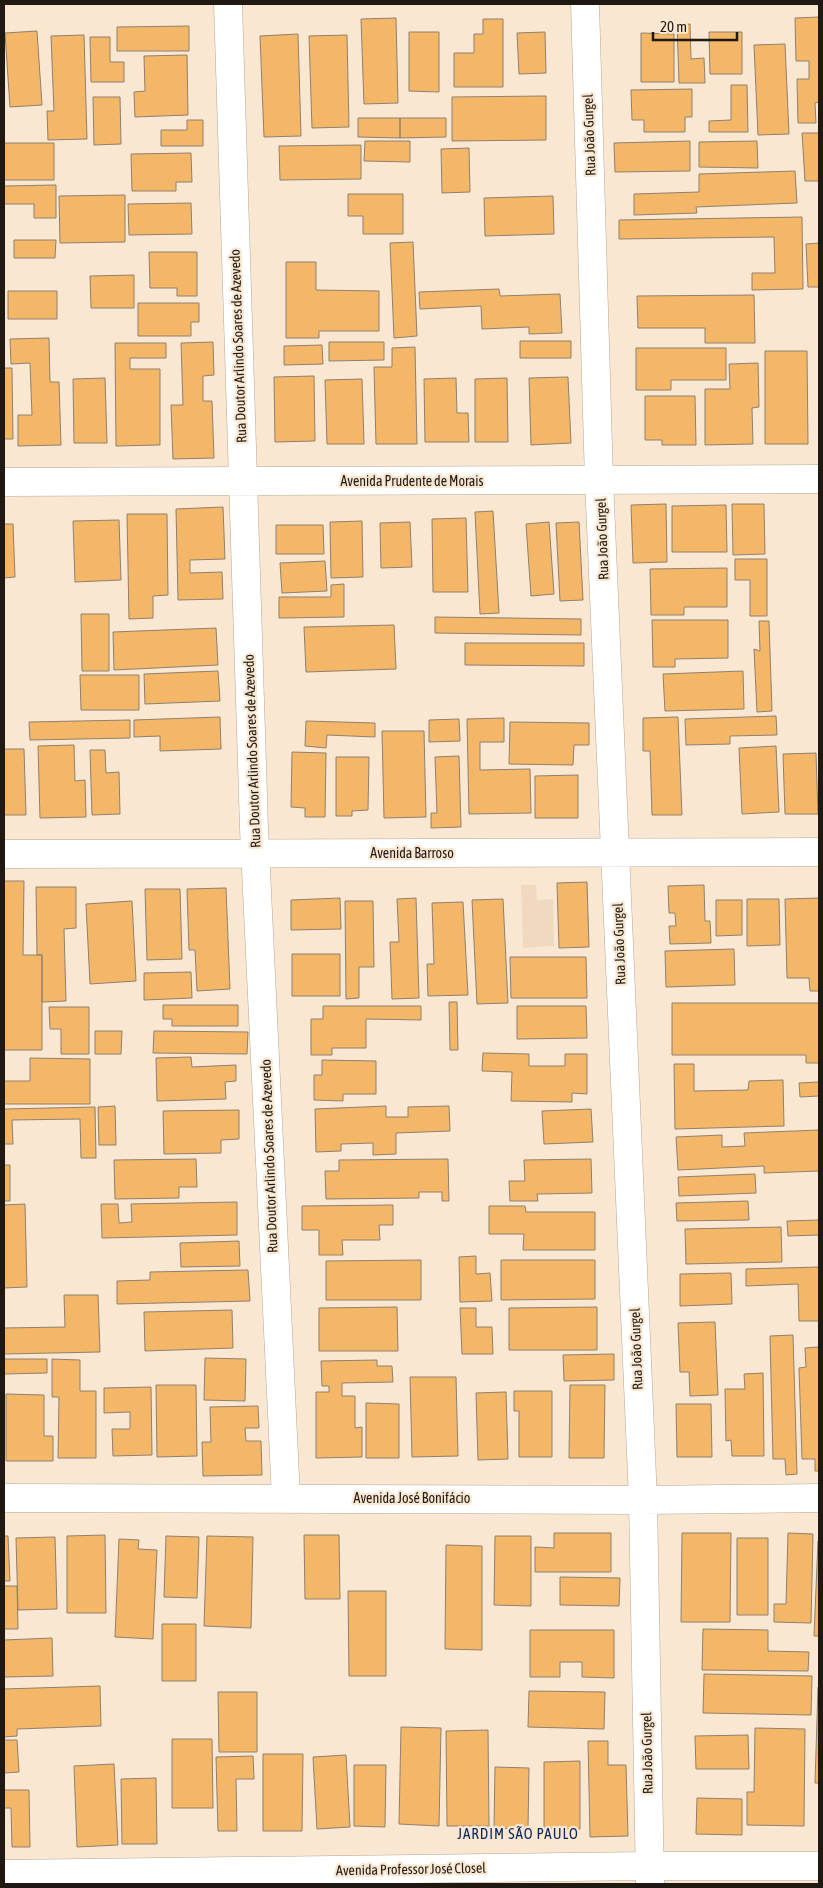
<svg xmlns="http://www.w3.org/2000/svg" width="823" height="1888" font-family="'Asap Condensed',sans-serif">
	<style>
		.built { fill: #f0d9bf }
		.building { fill: #f4b768; stroke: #90806d }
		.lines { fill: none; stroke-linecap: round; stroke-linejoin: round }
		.minor-casing { stroke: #b7a793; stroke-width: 29 }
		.minor { stroke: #fff; stroke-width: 28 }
		.labels { text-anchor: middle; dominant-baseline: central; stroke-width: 4.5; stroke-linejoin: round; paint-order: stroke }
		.street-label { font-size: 14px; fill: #1f1912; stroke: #f9e7d2 }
		.neighbourhood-label { font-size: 15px; letter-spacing: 1px; fill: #0a2559; stroke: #f9e7d2 }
	</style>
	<rect width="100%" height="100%" fill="#f9e7d2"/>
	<path class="built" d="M521,885h15l1,15 16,-1 1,47 -31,2z"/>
	<path class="building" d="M819,17v85l-4,1 1,20h-18l-1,-44h12v-18h-13l-1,-43z
		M396,18l2,85 -34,1 -3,-85z
		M483,19h20v68h-49v-34h20v-19h9z
		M690,24l1,35 13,-1 1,25h-26l-2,-58z
		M189,26v25h-72v-24z
		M37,31l5,74 -32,2 -5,-74z
		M409,32h30v60l-30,-1z
		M545,32l1,41 -27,1 -2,-41z
		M709,32h33v42h-32z
		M641,33l33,1v48h-33z
		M298,34l3,102 -37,1 -4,-101z
		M84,35l3,104 -39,1 -1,-29h7l-3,-75z
		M347,35l2,92 -37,1 -3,-92z
		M90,37h20v25h14v20h-33z
		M785,44l4,90 -31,1 -4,-90z
		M187,55l1,60 -53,2 -1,-25 11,-1 -1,-35z
		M731,85h16l1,47h-39v-11l22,-1z
		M692,89v28h-7v15h-41v-12h-12l-1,-30z
		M546,96v44l-94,1v-44z
		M93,97h27l1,47 -27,1z
		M358,118h42v20l-42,-1z
		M400,118h46v19l-46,1z
		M187,120h16v26h-42v-16h26z
		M802,133h17v48h-14z
		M365,141h45v21l-46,-1z
		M690,141v30l-75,1 -1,-29z
		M757,141l1,27 -59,-1v-25z
		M4,143h50v37h-50z
		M361,145v34l-81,1 -1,-34z
		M469,148l1,44 -28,1 -1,-44z
		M191,153l1,29h-16v9h-44l-1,-37z
		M795,171l2,32 -101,4 1,6 -63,2v-21l65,-2v-18z
		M56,185v33h-22v-14h-30v-18z
		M348,194h55v40h-40v-18h-15z
		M125,195v47l-65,1 -1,-47z
		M553,196l1,38 -69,2 -1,-38z
		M191,203l1,31 -63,1 -1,-31z
		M802,217l1,72 -51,1v-17h23l-1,-36 -155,2v-19z
		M14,240h42l-1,18h-41z
		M413,242l4,94 -23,2 -4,-95z
		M819,243v44h-11l-2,-43z
		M149,252h48v44h-20v-8h-27z
		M286,262h30v28l63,1v40h-60v7h-33z
		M134,275v33h-43l-1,-32z
		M499,289l1,7 60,-2 2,39 -33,1v-7l-47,2 -1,-23 -61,3 -1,-17z
		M8,291h49v28h-49z
		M754,295l1,48h-50v-15h-67l-1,-32z
		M138,303h61v19h-8v14h-53z
		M49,338l1,44h9l2,63 -43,1v-31h14l-2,-52 -19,1 -1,-25z
		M520,341h51v17h-51z
		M213,342l1,33 -11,1v25h9l2,57 -41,1 -2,-54h12l-2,-62z
		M329,342h55v18l-55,1z
		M115,343h51v15h-36v11h30v76l-44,1z
		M322,345l1,19 -39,1v-19z
		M415,347l2,97h-41l-2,-77h18v-19z
		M636,348h90v32h-55v10h-35z
		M765,351h42l1,93h-43z
		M758,363l1,44 -7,1 1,36 -48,1v-56h25l-1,-25z
		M4,368h8l1,71h-9z
		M314,376l1,65 -40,1 -1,-65z
		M568,377l3,66 -40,2 -2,-67z
		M105,378l2,65h-33l-1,-64z
		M456,378l1,35h11l1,29h-44l-1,-63z
		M507,378l1,64h-33v-63z
		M362,379l2,65h-37l-2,-64z
		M645,396h50l1,49h-34v-5h-17z
		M666,504l1,58 -34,1 -2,-58z
		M732,504h32l1,50 -32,1z
		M726,505l1,47h-55v-46z
		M223,507l2,52 -35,1v13l32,-1 1,27 -45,1 -2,-91z
		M493,511l6,102 -19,1 -5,-102z
		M127,514h40l1,81 -15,1v22l-24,1z
		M466,518l2,74h-35l-1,-73z
		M119,520l2,60 -46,2 -2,-61z
		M362,521l1,56 -32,1 -1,-56z
		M410,522l2,45 -31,1 -1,-45z
		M549,522l5,72 -23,2 -5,-72z
		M579,522l4,78 -23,1 -4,-78z
		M4,524h9l2,53 -11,1z
		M276,525h47l1,29h-48z
		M735,559h32v57h-17v-36h-15z
		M325,561l2,30 -45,2 -2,-30z
		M727,568v39h-43v8h-33l-1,-46z
		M344,584v33l-65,1v-21h52v-12z
		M81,614h28v57h-27z
		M435,617l146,2v16l-146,-2z
		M652,620h76v38l-53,1v8h-22z
		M759,621h10l3,90 -15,1 -3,-63 6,2z
		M394,625l2,44 -90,3 -2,-45z
		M216,628l2,37 -104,5 -1,-38z
		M465,643h119v23l-119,-1z
		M218,671l2,30 -75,3 -1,-30z
		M743,671l1,38 -79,2 -2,-37z
		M80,675h59v35h-58z
		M776,716l1,19 -47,1v8l-44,1 -1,-26z
		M220,717l1,32 -61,2v-15l-26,1v-17z
		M678,717l4,98h-30l-2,-64h-7v-33z
		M504,718v24h-24v28l50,-1 1,44 -62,1 -2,-95z
		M459,719l1,22 -31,1v-22z
		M130,720v18l-100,2 -1,-18z
		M306,721l69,2v14l-48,-2 -1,13 -21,-2z
		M510,722l79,1v22h-15l-1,20 -64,-1z
		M382,731h42l2,86 -42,1z
		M74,745l1,36 10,-1 1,37 -46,1 -2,-72z
		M776,746l3,66 -37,2 -3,-66z
		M4,749h20l2,66h-22z
		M90,750h15l1,23 13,-1 1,42 -28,1z
		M292,752l34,1 -1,64h-20v-9l-14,-1z
		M816,753l2,61h-33l-2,-60z
		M459,756l2,71 -30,1v-15h6l-2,-56z
		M336,757h33l-1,53 -16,1v5h-16z
		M578,775v43h-43v-42z
		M4,881h20l-1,74h19v95h-38z
		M587,882l2,65 -30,1 -2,-65z
		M704,885l1,36h5l1,22 -41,1 -1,-18h7l-1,-13h-6l-1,-27z
		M36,887h40v41l-12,1 2,72 -24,1v-47h-5z
		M226,888l4,101 -33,2 -2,-41h-6l-2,-61z
		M145,889h35l2,70 -35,1z
		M340,898l1,31 -50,1v-30z
		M416,898l3,100 -27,1 -2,-57h9l-2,-43z
		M819,898v93h-9l-1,-13h-22l-2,-79z
		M503,899l5,104 -31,1 -5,-104z
		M747,899h32l1,46 -33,1z
		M716,900h26v35l-26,1z
		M132,901l4,80 -46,3 -4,-80z
		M345,901h28l1,66h-15v31l-13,1z
		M463,902l5,93 -40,1 -1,-32h7l-2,-61z
		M734,949l1,36 -69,2 -1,-36z
		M292,954h48v42h-48z
		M510,957h76l1,41h-76z
		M191,972l1,26 -48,2v-27z
		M449,1002h8l1,48h-8z
		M672,1003h147v60h-13v-8h-134z
		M163,1005h75v21h-66v-7h-9z
		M323,1006h98v14l-55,-1v29h-34v7h-21v-36h12z
		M517,1006h69l1,32 -70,1z
		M49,1007h40v47h-28v-25h-11z
		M95,1031h27l-1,23h-26z
		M154,1031l94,1 -1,22 -94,-1z
		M483,1053l46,1v12h36v-12h22v40l-15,-1v9l-61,-1 1,-29 -30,-1z
		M191,1057l1,10 44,-2v16l-11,1 1,17 -69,2 -1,-43z
		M30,1058l60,1v45h-86v-23h26z
		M322,1060l54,1v33h-33v7l-29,-1v-25h8z
		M674,1064h20v27l54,-1 1,-9 34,-1 1,46 -109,3z
		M819,1082v14l-19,1 -1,-14z
		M115,1106l1,39h-17l-1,-38z
		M386,1106v11h22v-10l41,-1 1,25 -54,2v21l-23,1v-12l-32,1v7l-25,1 -1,-43z
		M95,1107l1,51h-15l-1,-39 -68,1 1,24h-9v-35z
		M591,1109l2,33 -49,2 -2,-33z
		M239,1110v29l-18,1v13l-57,1 -1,-43z
		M819,1130v41l-55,2v-7l-86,4 -2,-33 46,-2v12l23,-1 -1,-13z
		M196,1159l1,28h-18v11l-64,1 -1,-39z
		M448,1159l1,42h-7v-9h-23v6l-93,1 -1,-28h14v-11z
		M591,1159l1,34 -55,1 1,7h-28l-1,-20h16l-1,-21z
		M4,1165h6v36h-6z
		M755,1174l1,19 -77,3 -1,-19z
		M748,1201l1,19 -72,1 -1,-18z
		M237,1202v33l-135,3 -1,-34h17l1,19 13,-1 -1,-18z
		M25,1204l2,83 -23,1v-83z
		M393,1205v20h-14l1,15h-38l1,15h-24v-25h-17v-24z
		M489,1206h36l1,6h69v38h-72l1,-16h-35z
		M819,1220v15l-31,1 -1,-15z
		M781,1227l1,35 -96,2 -1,-35z
		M239,1241l1,25 -59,1 -1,-24z
		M476,1256v18l14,-1 2,28 -32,1 -1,-45z
		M421,1260v40h-95v-39z
		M501,1260h94v39l-94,1z
		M819,1267v54h-20l-1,-37 -52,2v-17z
		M248,1270l2,31 -133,3v-23l33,-1v-8z
		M731,1273l1,31 -52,2v-32z
		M64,1295h34l2,57 -96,2v-26l61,-1z
		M397,1307l1,44h-79v-43z
		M597,1307v43h-88v-42z
		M460,1308h16v19h16l1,27h-31z
		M232,1310l1,38 -88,3 -1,-39z
		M715,1322l3,73 -28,1 -1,-24h-9l-2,-49z
		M793,1335l4,139 -11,1 -1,-16h-12l-3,-123z
		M819,1347v124h-4v-12h-13l-3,-91 7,-1 -1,-19z
		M614,1354v26l-50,1 -1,-26z
		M205,1358l41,1 -1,42 -41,-1z
		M4,1359h43v14l-43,1z
		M52,1359l28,1v31h16v67h-38l1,-61h-7z
		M377,1360v6h15l1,16 -51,1v13h13v32l7,-1v30l-46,1v-66h13v-6h-7l-1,-25z
		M763,1373l1,83h-32l-1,-16 -5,1 -1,-52h20l-1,-15z
		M410,1377h46l2,79 -46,1z
		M156,1385h40l1,71 -40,1z
		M570,1385h35l-1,73h-35z
		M151,1387l1,68 -39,1 -1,-27h18v-17l-26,1v-25z
		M514,1391h38v66h-33v-46h-5z
		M506,1392l2,67 -30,1 -2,-67z
		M6,1394l38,1v41h9v25h-47z
		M366,1403l33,1v54h-33z
		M676,1404h35l1,53h-35z
		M258,1406l1,22h-14l1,13h15l1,34 -59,1 -1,-34h9l-1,-35z
		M554,1533h57v39h-76v-25l19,1z
		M682,1533h49l-1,89h-49z
		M788,1533l25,1 -2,89 -37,-1v-18h12z
		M105,1535l1,78h-39v-77z
		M304,1535h35l1,64h-35z
		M4,1536h4l2,45h-6z
		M166,1536l33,1 -2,61 -33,-1z
		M207,1536l46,1 -2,91 -47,-2z
		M495,1536h36v70l-37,-1z
		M55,1537l2,72 -39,1 -2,-72z
		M737,1538h31v77h-31z
		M119,1539l20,1 -1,9 19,1 -4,89 -38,-2z
		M818,1541h1v95h-5z
		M446,1545l36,1v104l-37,-1z
		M560,1577l60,1 -1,28 -59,-1z
		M4,1586h13l1,43h-14z
		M348,1591h38v85h-37z
		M162,1624h34v57h-34z
		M703,1629l65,1v21l41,1 -1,19 -106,-1z
		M530,1630h84v48l-32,-1v-15h-22v15h-30z
		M52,1638l1,38 -49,1v-37z
		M704,1674l108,2 -1,39 -108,-2z
		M100,1686l1,40 -84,3v7l-13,1v-48z
		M818,1687l1,1v95h-4z
		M529,1691l76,1 -1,37 -76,-2z
		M218,1692h39v60h-38z
		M401,1727l40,1 -2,98 -40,-2z
		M755,1728l50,1 -1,97 -57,-1v-33h7z
		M488,1730l1,96h-42l-1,-95z
		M748,1735l1,34h-53l-1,-33z
		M172,1739h40l1,69h-41z
		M4,1740h13l2,32 -15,1z
		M588,1741h20v24h18l2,71 -38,1z
		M263,1754h40l-1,77h-39z
		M346,1755l4,72 -33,2 -4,-72z
		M253,1756l1,23h-18l1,52h-19l-2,-74z
		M580,1761v68h-36v-67z
		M114,1764l4,81 -41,2 -3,-81z
		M354,1765h32l-1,62 -31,-1z
		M495,1767l34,1 -1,61 -34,-1z
		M156,1778l1,66h-35l-1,-65z
		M4,1790h25l1,57h-18l-1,-39h-7z
		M697,1798l45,1v36l-46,-1z"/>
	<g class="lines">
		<g class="minor-casing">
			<path id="minor" d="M228,4l26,824 32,670
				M585,4l14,476 44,1020 7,384
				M4,482l815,-3
				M4,854l815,-2
				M4,1498l639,2 176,-2
				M4,1874l645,-8h170"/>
		</g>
		<use href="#minor" class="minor"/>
	</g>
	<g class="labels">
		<g class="street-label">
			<text transform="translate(589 135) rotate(-92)">Rua João Gurgel</text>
			<text transform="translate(238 346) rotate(-92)">Rua Doutor Arlindo Soares de Azevedo</text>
			<text x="412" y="481">Avenida Prudente de Morais</text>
			<text transform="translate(602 539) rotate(-92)">Rua João Gurgel</text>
			<text transform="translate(252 751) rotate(-92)">Rua Doutor Arlindo Soares de Azevedo</text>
			<text x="412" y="853">Avenida Barroso</text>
			<text transform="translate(619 944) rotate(-92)">Rua João Gurgel</text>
			<text transform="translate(269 1156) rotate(-92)">Rua Doutor Arlindo Soares de Azevedo</text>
			<text transform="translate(636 1349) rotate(-92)">Rua João Gurgel</text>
			<text x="412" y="1498">Avenida José Bonifácio</text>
			<text transform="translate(647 1753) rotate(-91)">Rua João Gurgel</text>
			<text transform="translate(411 1869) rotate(-1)">Avenida Professor José Closel</text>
		</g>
		<g class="neighbourhood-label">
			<text x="518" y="1833">JARDIM SÃO PAULO</text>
		</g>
	</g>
	<rect width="823" height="1888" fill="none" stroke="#1f1912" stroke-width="10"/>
	<path d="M653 32v8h84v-8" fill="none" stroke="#1f1912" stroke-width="2.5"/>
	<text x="660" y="32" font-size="15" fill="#1f1912" stroke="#f9e7d2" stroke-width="4" paint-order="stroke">20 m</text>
</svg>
